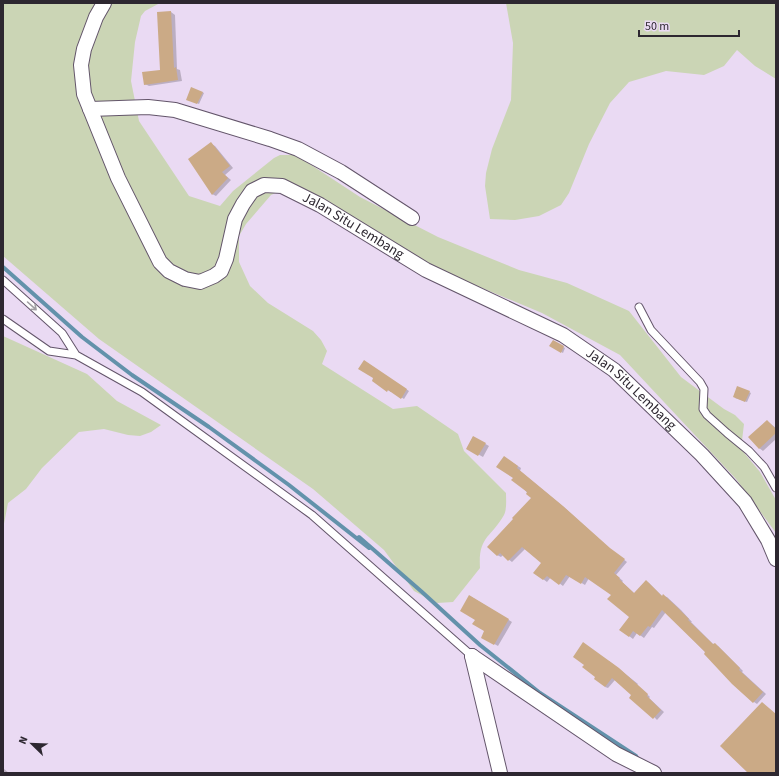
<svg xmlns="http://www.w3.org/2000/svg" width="779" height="776" font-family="'Source Sans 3',sans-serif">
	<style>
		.green { fill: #cbd5b5 }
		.shadow { fill: #0003 }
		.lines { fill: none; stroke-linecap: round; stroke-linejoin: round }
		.stream { stroke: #6392ab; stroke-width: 4 }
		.building { fill: #cbaa86 }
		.lane-casing { stroke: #63556a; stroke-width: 9 }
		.street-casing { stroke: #63556a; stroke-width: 16 }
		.lane { stroke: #fff; stroke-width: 7 }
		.street { stroke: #fff; stroke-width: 14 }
		.oneway { stroke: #a09ea2 }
		.labels { text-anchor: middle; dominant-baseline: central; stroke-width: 3; stroke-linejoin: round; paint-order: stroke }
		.street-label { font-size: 14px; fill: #2d2730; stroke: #eadaf3 }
	</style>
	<rect width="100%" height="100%" fill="#eadaf3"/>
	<path class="green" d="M3,3h157l-15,8 -4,5 -6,26 -4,39 8,40 50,75 31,10 13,-15 41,-33 6,-3h16l64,42 78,40 81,33 48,13 62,28 52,66 43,32 11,6 9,9 -3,25 19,23 16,28v33l-40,-54 -116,-124 -78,-42 -91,-38 -42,-21 -116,-69 -22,10 -25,29 -7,12v26l11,24 18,17 45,28 8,9 6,11 -5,13 71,45 24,-3 41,28 6,17 42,42c0,6 1,16 -2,22 -13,23 -26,21 -24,53l-27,34 -16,1 -23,-12 -30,-41 -71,-61 -214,-150 -96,-83z
		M506,3h270v76l-21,-13 -18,-16 -13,16 -20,9 -38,-4 -37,11 -19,21 -21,41 -20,49 -8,12 -22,11 -24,4 -25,-1 -5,-33 1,-13 6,-24 19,-49 2,-57z
		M3,336l84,38 30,27 44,24 -10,7 -11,4 -12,-1 -24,-6 -25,3 -37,36 -16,21 -18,14 -5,26z"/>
	<path class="shadow" d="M171,12l4,3 2,54 3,1 2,11 -33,5 -4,-2 16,-13z
		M202,92l2,1 -5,11 -10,-4z
		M211,144l4,2 18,22 -8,7 6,5 -15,16 -4,-2z
		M553,341l12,7 -2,5 -12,-7z
		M364,362l45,29 -5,8 -13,-8v1l-18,-11 2,-3z
		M749,392l2,1 -4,9 -12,-4z
		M767,421l9,7v11l-13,12 -4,-3z
		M473,437l16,9 -6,11 -16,-9z
		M507,459l14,9 -1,3 46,38 44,40 17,13 -11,13 7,6 -1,1 13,12 11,-13 3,2 13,13 5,1 14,13 11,12h-1l23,23 4,1 25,25 -1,1 24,22 -9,10 -3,-2 -88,-90 -12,16 -2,-1 -8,11 -7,-5 -4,6 -12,-9 9,-13 -18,-22 -23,-17 -4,7 -15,-9 -7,10 -12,-9 -4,5 -12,-9 7,-10 -17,-14 -13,13 -9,-7 -2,2 -4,-2 35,-57 -18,-20z
		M470,596l42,26 -14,24 -16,-9 4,-6 -10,-12z
		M609,661l29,23 -1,1 13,12 -1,1 15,14 -7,8 -24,-25 -18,-15 -7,8 -3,-1z
		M3,768l1,1 5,4h-6z"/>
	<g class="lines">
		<path class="stream" d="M3,267l79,70 50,38 77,52 80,58 80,63 -10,-11 63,55 58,53 60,48 96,63 3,5"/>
	</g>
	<path class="building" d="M171,11l3,57 2,-1 2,13 -34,5 -2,-13 18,-2 -3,-58z
		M191,87l12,5 -6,12 -11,-4z
		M211,142l19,24 -8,6 6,6 -16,17 -24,-36z
		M553,340l11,6 -3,7 -12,-7z
		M364,360l43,29 -6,10 -13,-9 -1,2 -15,-11 1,-3 -15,-9z
		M737,386l13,5 -5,11 -12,-5z
		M767,420l9,9v4l-17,16 -11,-12z
		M473,436l13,7 -8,13 -12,-7z
		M504,456l14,10 -1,2 46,38 47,42 15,11 -11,14 6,5 -1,1 15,14 12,-13 16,16 1,-2 14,13 12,12 -1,1 25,24 2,-1 25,25 -1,2 24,22 -10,11 -21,-19 -28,-30 1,-2 -43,-42 -12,17 -2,-1 -8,10 -7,-5 -4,6 -10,-7 10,-13 -22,-18 4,-4 -26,-18 -4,7 -15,-9 -7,10 -12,-9 -4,4 -10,-7 8,-10 -19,-16 -14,14 -8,-8 -3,3 -10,-9 26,-28 -1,-1 19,-20 -5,-4 1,-2 -16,-12 2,-2 -17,-11z
		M469,595l40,24 -15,26 -13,-7 3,-7 -12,-7 3,-4 -15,-9z
		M583,642l36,26 29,26 -1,2 14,14 -8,9 -24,-21 2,-3 -19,-17 -7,9 -11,-8 1,-2 -13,-10 2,-2 -11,-8z
		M762,702l14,12v59h-28l-28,-27z"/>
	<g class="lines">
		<g class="lane-casing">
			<path id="lane" d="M3,280l59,53 14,22
				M639,307l12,23 49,52 4,7 -1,20 4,6 20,18 22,18 15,16 12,21
				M3,319l46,32 27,4 66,37 170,123 160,141"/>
		</g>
		<g class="street-casing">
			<g id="street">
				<path id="s1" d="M104,3l-8,14 -12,32 -3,16 3,29 34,84 42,84 9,9 16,8 15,3 14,-6 7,-5 5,-12 9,-40 8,-15 9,-13 12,-6 18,1 38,19 106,65 137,65 51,35 88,85 43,47 23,38 8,19"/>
				<path d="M90,109l58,-2 27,3 95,29 28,10 43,23 71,46"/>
				<path d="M472,656l144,98 38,19"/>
				<path d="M472,656l28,117"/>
			</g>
		</g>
		<use href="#lane" class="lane"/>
		<use href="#street" class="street"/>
	</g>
	<defs><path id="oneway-shaft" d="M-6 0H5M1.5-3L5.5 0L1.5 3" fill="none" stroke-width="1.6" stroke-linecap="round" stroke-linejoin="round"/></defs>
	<use class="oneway" href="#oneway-shaft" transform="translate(32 306) rotate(42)"/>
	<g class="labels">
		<g class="street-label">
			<text stroke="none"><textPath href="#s1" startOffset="550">Jalan Situ Lembang</textPath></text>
			<text stroke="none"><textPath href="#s1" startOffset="874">Jalan Situ Lembang</textPath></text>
		</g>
	</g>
	<rect width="779" height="776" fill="none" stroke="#2d2730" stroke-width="8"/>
	<g transform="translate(32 744) rotate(293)" stroke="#eadaf3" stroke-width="3" paint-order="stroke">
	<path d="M0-3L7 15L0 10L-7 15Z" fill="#2d2730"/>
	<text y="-6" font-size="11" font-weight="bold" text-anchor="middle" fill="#2d2730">N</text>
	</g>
	<path d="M639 30v6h100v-6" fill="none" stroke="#2d2730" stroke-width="2"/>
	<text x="645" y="30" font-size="12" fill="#2d2730" stroke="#eadaf3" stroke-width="3" paint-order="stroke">50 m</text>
</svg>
